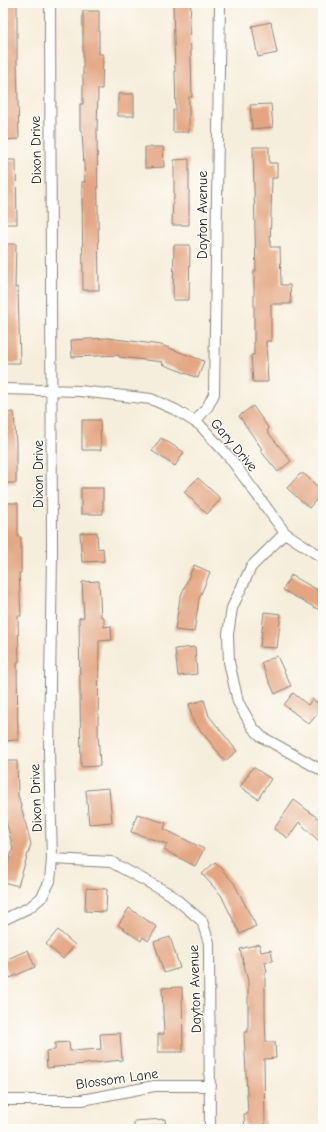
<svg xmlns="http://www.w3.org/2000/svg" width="326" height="1132" font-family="'Comic Neue',sans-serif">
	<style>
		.building { fill: #e4a682 }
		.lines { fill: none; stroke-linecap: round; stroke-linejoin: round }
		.minor-casing { stroke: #89857c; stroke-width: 12 }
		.minor { stroke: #fff; stroke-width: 10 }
		.labels { text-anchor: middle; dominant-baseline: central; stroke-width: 3; stroke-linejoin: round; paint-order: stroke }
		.street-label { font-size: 14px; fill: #1c1c1c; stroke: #fdfcf7 }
	</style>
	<rect width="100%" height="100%" fill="#fdfcf7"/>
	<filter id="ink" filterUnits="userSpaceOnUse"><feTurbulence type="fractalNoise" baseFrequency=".025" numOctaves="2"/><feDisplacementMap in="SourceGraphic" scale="8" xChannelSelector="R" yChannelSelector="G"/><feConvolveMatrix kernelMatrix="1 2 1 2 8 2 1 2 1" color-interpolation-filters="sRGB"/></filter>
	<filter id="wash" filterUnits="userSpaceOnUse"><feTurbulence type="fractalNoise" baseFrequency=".012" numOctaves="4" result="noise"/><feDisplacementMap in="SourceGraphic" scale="16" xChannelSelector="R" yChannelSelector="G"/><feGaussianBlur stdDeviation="0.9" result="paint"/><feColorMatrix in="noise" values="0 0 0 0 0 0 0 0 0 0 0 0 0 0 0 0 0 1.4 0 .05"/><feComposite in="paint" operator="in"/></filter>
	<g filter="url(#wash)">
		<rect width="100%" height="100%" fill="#f6eedc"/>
		<g id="blocks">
			<path class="building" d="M3,3h14v59l2,77 -16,1z
				M173,3h18l-1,16 2,78h-3v35h-16v-22h3z
				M83,11h16v43h4l-1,35h-4l-1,42 2,159h-16l-1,-108h3l-3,-51h-2v-27h3z
				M271,22l6,31 -19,4 -6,-31z
				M118,94h16v22h-16z
				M271,104l2,23 -21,2 -2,-24z
				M145,147h18l1,20 -19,1z
				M253,147h16v16h8v15h-5l-2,69h10l1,38h9l1,19h-20v37h-5l2,41h-15l-2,-27h3v-84h2z
				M189,159v66h-17l1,-25h1v-40z
				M3,160h13l1,64h-14z
				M3,244h13l-1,44 3,-1 2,76h-17z
				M174,245h16l-1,55h-16z
				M108,338l53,7 43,16 -6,17 -36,-14 1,-2 -44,-5v-2l-47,2 -1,-17z
				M253,406l16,23 -2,2 24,30 -13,11 -18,-22 2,-1 -23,-33z
				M14,412l2,31v40h-13v-70z
				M82,420h18l1,30h-19z
				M161,438l23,14 -9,14 -23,-15z
				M300,474h4l19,18 -14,16 -22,-20z
				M198,478l23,21 -14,15 -23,-22z
				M81,488h22v26h-22z
				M3,503h15v34h3v36h-2l2,43h-3l1,46h-2l1,78 -15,1v-189h2z
				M97,532l1,17 5,-1 1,13 -22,1 -2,-29z
				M194,565l16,7 -11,27 -5,33 -19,-2 5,-32z
				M291,575l32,18v19l-40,-22z
				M99,581l2,36h3v10l7,-1 1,14 -13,1 -1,91 2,34 -19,1 -2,-149 5,-1 -2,-35z
				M264,612l17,2 -4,34 -17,-1z
				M195,647l2,27 -19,2 -3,-27z
				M277,656l14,30 -16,8 -14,-31z
				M293,693l15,12 4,-6 11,8 -14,17 -25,-19z
				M204,700l5,16 28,35 -12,10 -32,-40 -4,-17z
				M3,761h14l1,34 13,49 -13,42 -15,-4 10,-34 -10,-39z
				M253,767l18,12 -13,20 -18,-12z
				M109,788l3,34 -23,2 -3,-34z
				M294,800l29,22v23l-24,-23 -11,16 -14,-9z
				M137,814l29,9 -2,6 40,20 -9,17 -31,-16 3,-6 -36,-12z
				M215,862l19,21 22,43 -16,8 -19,-39 -19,-21z
				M86,888l21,1 -1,23 -21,-1z
				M129,908l28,19 -9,14 -5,-4 -2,4 -23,-16z
				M58,930l17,15 -12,14 -17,-15z
				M170,937l10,31 -16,5 -10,-31z
				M259,944l2,8 10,-2 2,11 -8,1 2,10 -2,1v42l1,27h9l1,16 -12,1 1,70h-20l-1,-15h4l-4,-82h4v-51l-8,-32z
				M28,950l7,17 -25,11 -7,-17z
				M182,987l1,65h-25v-18h6l-2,-46z
				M120,1033l2,27 -75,8 -1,-17 9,-1v-7l14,-1 1,9 31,-2 -1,-15z
				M165,1119l1,10h-32v-8z"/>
		</g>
	</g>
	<g filter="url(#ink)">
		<use href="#blocks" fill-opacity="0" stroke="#89857c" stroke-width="1"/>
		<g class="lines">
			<g class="minor-casing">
				<path id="minor" d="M3,389l77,2 71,8 25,11 24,15 30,33 55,75 38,25
					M195,422l13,-16 6,-12 6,-391
					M285,533l-34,34 -19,41 -4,26 1,28 9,40 15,26 9,9 61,34
					M52,859l59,3 59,32 32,27 7,22 1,186
					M3,920l27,-13 12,-10 8,-16 2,-22 -3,-108 3,-197 -2,-551
					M3,1100h79l72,-14h57"/>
			</g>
			<use href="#minor" class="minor"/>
		</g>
	</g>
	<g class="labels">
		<g class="street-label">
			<text transform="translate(36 150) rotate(-91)">Dixon Drive</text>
			<text transform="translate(202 215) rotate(-90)">Dayton Avenue</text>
			<text transform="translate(234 445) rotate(50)">Gary Drive</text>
			<text transform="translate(38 474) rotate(-90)">Dixon Drive</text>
			<text transform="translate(36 798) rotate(-92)">Dixon Drive</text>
			<text transform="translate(195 989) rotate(-92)">Dayton Avenue</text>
			<text transform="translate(117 1079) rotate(-8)">Blossom Lane</text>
		</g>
	</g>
	<rect width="326" height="1132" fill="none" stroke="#fdfcf7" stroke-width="16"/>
</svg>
